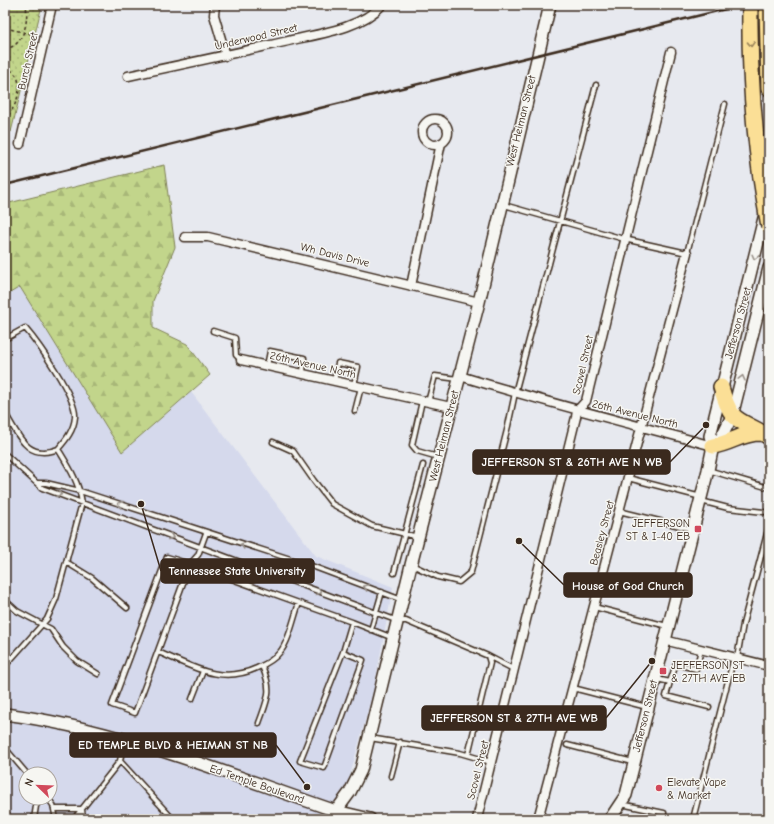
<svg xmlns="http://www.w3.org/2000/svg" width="774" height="824" font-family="'Comic Neue',sans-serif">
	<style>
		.built { fill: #d5d9ec; fill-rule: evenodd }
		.grass { fill: url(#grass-dots); stroke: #7e8054 }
		.forest { fill: url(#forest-firs); stroke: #7e8054 }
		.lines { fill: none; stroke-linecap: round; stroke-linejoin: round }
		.lane-casing { stroke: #3b2a1e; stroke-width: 7 }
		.street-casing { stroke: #3b2a1e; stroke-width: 11 }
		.secondary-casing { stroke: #3b2a1e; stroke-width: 14 }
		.highway-casing { stroke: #3b2a1e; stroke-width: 18 }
		.path { stroke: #3b2a1e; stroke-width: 1.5; stroke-dasharray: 3 3; stroke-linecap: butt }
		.lane { stroke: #f6f6f2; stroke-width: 4 }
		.street { stroke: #f6f6f2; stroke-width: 8 }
		.secondary { stroke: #f6f6f2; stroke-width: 11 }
		.highway { stroke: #fbdf96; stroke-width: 15 }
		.rail { stroke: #3b2a1e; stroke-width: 2.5 }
		.highway-bridge-casing { stroke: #3b2a1e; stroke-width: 18; stroke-linecap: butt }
		.highway-bridge { stroke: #fbdf96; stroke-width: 15 }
		.oneway { stroke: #9b845a }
		.oneway2 { stroke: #989088 }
		.poi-dot { fill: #d1495b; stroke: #f6f6f2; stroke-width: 1.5 }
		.labels { text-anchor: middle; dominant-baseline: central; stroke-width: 3; stroke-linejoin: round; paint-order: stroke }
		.street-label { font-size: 11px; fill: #3b2a1e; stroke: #f6f6f2 }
		.poi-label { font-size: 11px; fill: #3b2a1e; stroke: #f6f6f2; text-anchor: start }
		.leader { fill: none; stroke: #3b2a1e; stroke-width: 1.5 }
		.callout-dot { fill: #3b2a1e; stroke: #f6f6f2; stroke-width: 1.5 }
		.callout { fill: #3b2a1e; stroke: #3b2a1e; stroke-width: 1.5 }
		.callout-label { font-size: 12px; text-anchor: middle; font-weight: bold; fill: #fff }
	</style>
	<defs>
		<pattern id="grass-dots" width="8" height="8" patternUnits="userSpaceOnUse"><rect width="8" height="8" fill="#c2d58b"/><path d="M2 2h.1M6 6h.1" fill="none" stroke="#a8b778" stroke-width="1.8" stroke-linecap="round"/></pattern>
		<pattern id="forest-firs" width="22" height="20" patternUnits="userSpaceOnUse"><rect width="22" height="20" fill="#c2d58b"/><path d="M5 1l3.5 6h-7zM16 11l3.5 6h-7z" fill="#a8b778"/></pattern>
	</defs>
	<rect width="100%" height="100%" fill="#e7e9ef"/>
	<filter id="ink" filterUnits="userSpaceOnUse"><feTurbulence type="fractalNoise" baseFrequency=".025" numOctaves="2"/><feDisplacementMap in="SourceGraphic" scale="8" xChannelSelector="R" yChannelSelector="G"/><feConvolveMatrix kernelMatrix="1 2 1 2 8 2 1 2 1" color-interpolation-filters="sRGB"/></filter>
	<g filter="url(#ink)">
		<path class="built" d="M20,286l102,166 69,-60 125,164 77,31 -19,101 -36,131h-333v-523zM26,774h24v24h-24z"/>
		<path class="grass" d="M5,5h37l-31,127 -6,-1z"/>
		<path class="forest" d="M164,165l11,82 -22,54v27l34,16 23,31 -88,77 -102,-165 -15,9v-92z"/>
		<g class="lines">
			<g class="lane-casing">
				<path id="lane" d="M504,205l120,34 63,14 38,-149
					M213,331l22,7 1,17 5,5
					M5,339l20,-11c13,15 52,70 50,89 -1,13 -9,23 -17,32
					M267,366l3,-15 34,7 -1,16
					M334,381l4,-18 20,4 -4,18
					M422,401l-10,44 5,6 21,6
					M428,402l7,-26 23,3
					M355,411l6,-24
					M5,413c14,23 22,48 53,36 11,18 21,33 24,54l-26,96 -9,20 -42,47
					M273,442l20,9 21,30 18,23 40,22 46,11
					M5,454l37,34 356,133h8l82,35 2,7 -22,92
					M708,470l61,18
					M628,478l73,19
					M37,483h9l34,8 229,74 93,35
					M701,501l27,7 36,4
					M619,511l73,18
					M206,533l-8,22 -8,9 -55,149 -23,-8 55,-148 23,7 162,58
					M66,562l26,16 35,30
					M412,565l26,12 21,5 12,-10 37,-146 7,-33 81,-308
					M394,573l29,-108
					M5,600l12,11 34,18 12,18 14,14 21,13
					M594,607l73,19
					M371,630l11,-38
					M158,652c34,14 62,33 99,16 9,-4 17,-8 23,-16 9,-10 14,-35 19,-49
					M343,652l20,8 -39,108 -24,-7 43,-109 9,-30 41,16
					M488,656l25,13
					M737,658l6,-34 26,-98
					M657,679l13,3 -4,14 43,11
					M670,682l6,-18 20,5 5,-19
					M573,688l74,19
					M192,699l11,-28
					M259,723c9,-25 14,-32 3,-57
					M370,738l90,15 31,9
					M567,745l66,17
					M5,748l22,26
					M120,761l53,58
					M391,776l9,-34
					M48,798l5,7 3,14
					M621,804l43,9 -2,6
					M54,809h28
					M82,809l1,10
					M34,819l2,-13 5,-8
					M74,819l46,-58 4,-20
					M693,819l41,-162"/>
			</g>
			<g class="street-casing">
				<path id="street" d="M215,5l-1,10 12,41
					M128,76c52,-11 104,-22 156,-34 32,-8 75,-12 98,-37
					M422 132a13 13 0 1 1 26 0a13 13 0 1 1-26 0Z
					M20,144l32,-139
					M185,237h23l271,65
					M411,286l30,-143
					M241,360l210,47
					M460,376c84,26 168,47 253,70
					M664,640l105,26
					M327,819l9,-8
					M477,819l99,-402 1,-6 9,-10 85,-349
					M538,819l149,-566
					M768,819l1,-2"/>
			</g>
			<g class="secondary-casing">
				<path id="secondary" d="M713,446l8,-8 11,-22 37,-148
					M5,714c115,15 222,60 331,97l34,8
					M336,811l14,-19 11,-22 50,-205 68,-263 71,-297
					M610,819l16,-24 82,-325 5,-24 -3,-10 55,-222"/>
			</g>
			<g class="highway-casing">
				<path id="highway" d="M767,5l2,83
					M721,387c11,40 18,30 48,50
					M713,446c19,-3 28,-13 48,-13"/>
			</g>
			<path class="path" d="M5,28l31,7
				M5,50c3,-2 8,-3 11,-6 10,-9 12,-27 10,-39
				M5,67c4,2 10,5 12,10 6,12 -2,33 -12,41"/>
			<use href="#lane" class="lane"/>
			<use href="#street" class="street"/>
			<use href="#secondary" class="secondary"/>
			<use href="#highway" class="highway"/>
			<path class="rail" d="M5,185l737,-180"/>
			<g class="highway-bridge-casing">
				<path id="highway-bridge" d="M750,5c-1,74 5,148 19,221"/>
			</g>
			<use href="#highway-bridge" class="highway-bridge"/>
		</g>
		<defs><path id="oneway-chevron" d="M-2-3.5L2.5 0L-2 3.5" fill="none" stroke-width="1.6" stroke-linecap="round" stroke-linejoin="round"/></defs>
		<use class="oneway" href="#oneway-chevron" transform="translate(751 44) rotate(88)"/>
		<g class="oneway2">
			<use href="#oneway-chevron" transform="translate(755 257) rotate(104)"/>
			<use href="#oneway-chevron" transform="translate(742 378) rotate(-76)"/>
			<use href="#oneway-chevron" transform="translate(59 494) rotate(20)"/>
			<use href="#oneway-chevron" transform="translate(120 504) rotate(-161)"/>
			<use href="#oneway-chevron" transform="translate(171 537) rotate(20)"/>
			<use href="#oneway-chevron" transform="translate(243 545) rotate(-163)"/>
			<use href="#oneway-chevron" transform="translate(366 587) rotate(-160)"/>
			<use href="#oneway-chevron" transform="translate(319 592) rotate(21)"/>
		</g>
	</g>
	<g class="poi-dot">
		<rect x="694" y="525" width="8" height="8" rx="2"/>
		<rect x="659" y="667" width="8" height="8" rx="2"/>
		<circle cx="659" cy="788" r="4"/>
	</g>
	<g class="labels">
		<g class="street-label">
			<text transform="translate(256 37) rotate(-13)">Underwood Street</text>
			<text transform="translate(28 61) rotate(-77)">Burch Street</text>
			<text transform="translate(521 121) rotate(-76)">West Heiman Street</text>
			<text transform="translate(335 255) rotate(14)">Wh Davis Drive</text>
			<text transform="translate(738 323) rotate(-75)">Jefferson Street</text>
			<text transform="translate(313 365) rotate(13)">26th Avenue North</text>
			<text transform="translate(583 365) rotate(-77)">Scovel Street</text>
			<text transform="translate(635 414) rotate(14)">26th Avenue North</text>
			<text transform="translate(444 436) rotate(-76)">West Heiman Street</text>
			<text transform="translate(602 533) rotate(-75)">Beasley Street</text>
			<text transform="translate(645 716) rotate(-76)">Jefferson Street</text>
			<text transform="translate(478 770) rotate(-76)">Scovel Street</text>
			<text transform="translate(257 784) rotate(19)">Ed Temple Boulevard</text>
		</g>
		<g class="poi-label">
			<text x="690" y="523" text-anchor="end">JEFFERSON<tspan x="690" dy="13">ST &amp; I-40 EB</tspan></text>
			<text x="671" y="665">JEFFERSON ST<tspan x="671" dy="13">&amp; 27TH AVE EB</tspan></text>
			<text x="667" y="782">Elevate Vape<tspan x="667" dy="13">&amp; Market</tspan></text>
		</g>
	</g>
	<path class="leader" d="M706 425L670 462M141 504L161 571M519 541L564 585M652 661L606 718M307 787L276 745"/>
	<g class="callout-dot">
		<circle cx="706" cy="425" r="4"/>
		<circle cx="141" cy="504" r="4"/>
		<circle cx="519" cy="541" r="4"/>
		<circle cx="652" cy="661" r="4"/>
		<circle cx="307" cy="787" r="4"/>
	</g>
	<g class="callout">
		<rect x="473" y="450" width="197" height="24" rx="4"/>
		<rect x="161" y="559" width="153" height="24" rx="4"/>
		<rect x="564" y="573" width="128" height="24" rx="4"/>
		<rect x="422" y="706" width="184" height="24" rx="4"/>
		<rect x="70" y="733" width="206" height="24" rx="4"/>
	</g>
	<g class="callout-label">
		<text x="572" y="466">JEFFERSON ST &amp; 26TH AVE N WB</text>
		<text x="237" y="575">Tennessee State University</text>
		<text x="628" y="590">House of God Church</text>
		<text x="514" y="722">JEFFERSON ST &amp; 27TH AVE WB</text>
		<text x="173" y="749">ED TEMPLE BLVD &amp; HEIMAN ST NB</text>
	</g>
	<rect width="774" height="824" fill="none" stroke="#f6f6f2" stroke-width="20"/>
	<rect x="10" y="10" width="754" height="804" fill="none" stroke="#3b2a1e" stroke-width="1.5" filter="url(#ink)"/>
	<g transform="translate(38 786) rotate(293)"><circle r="19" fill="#f6f6f2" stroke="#aba49d"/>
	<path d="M0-3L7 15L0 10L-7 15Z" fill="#d1495b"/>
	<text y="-6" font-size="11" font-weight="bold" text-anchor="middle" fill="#3b2a1e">N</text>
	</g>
</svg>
